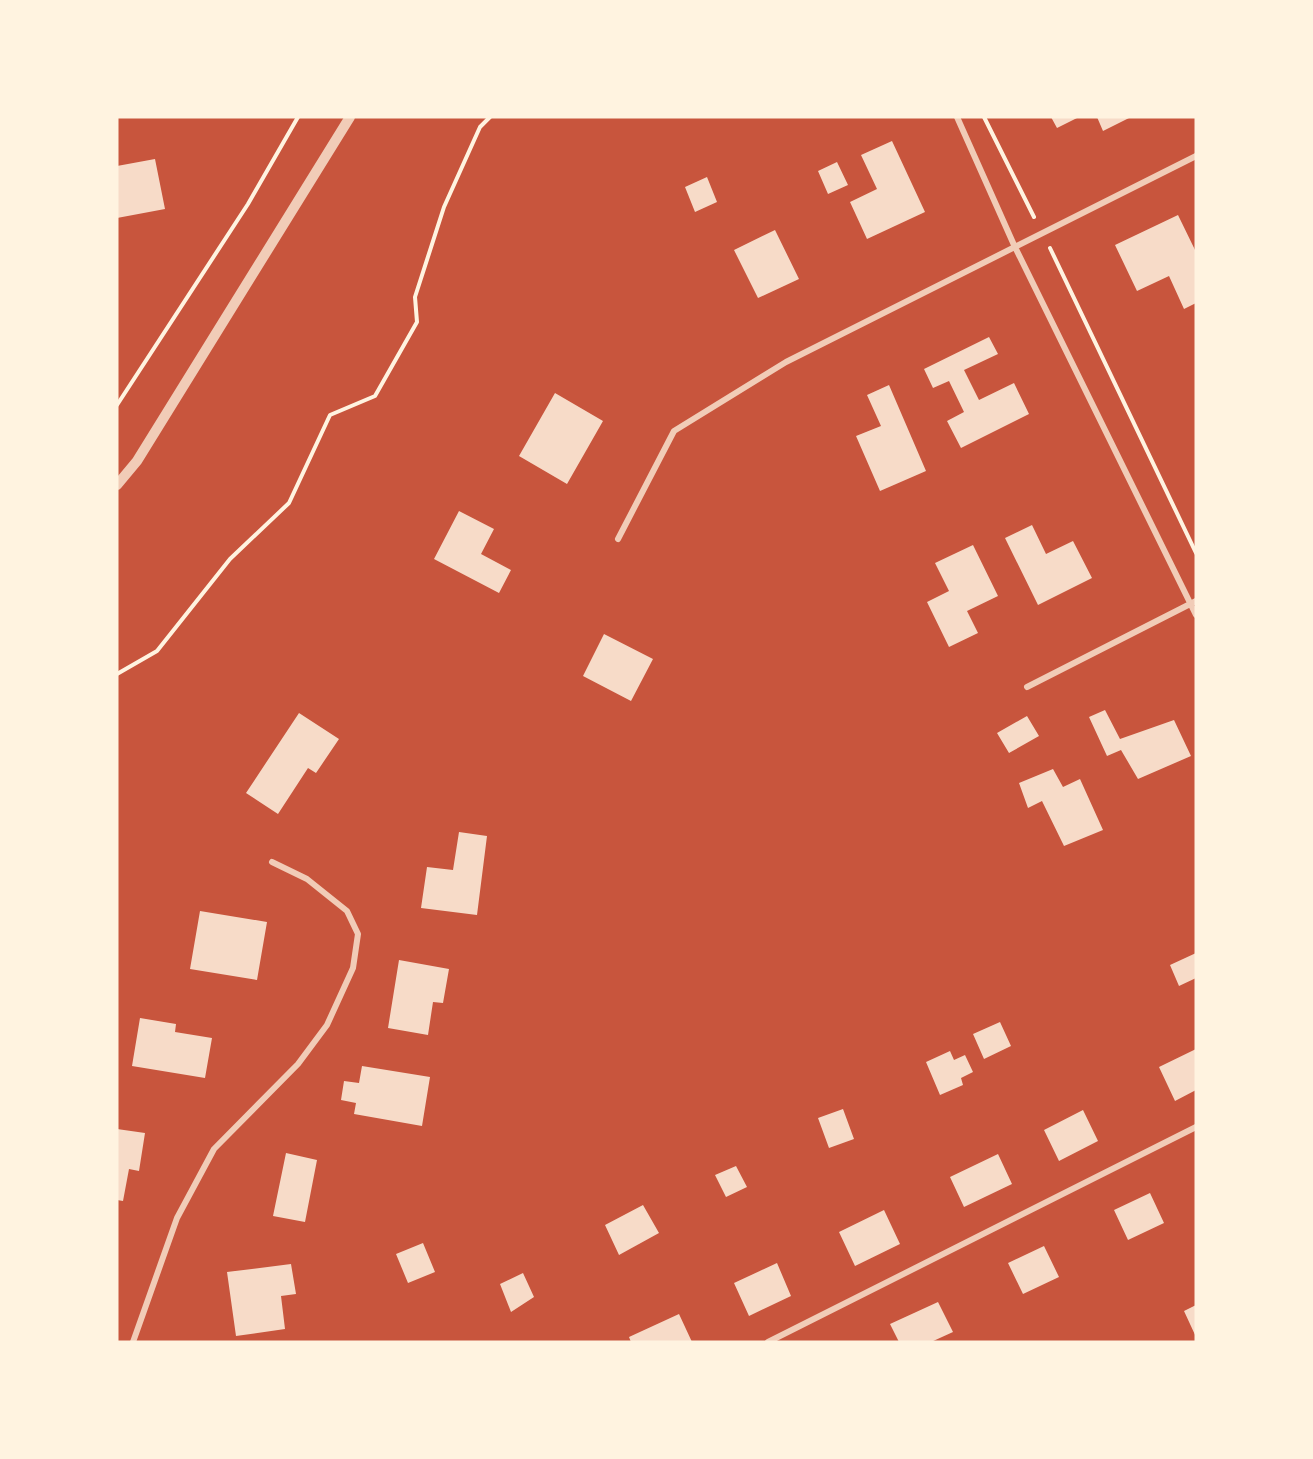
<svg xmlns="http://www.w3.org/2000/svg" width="1313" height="1459" font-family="'Public Sans',sans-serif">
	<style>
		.building { fill: #f7dbc8 }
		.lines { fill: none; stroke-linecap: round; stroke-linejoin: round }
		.path { stroke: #fff3e0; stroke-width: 4 }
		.minor { stroke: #f1ccb7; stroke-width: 6 }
		.tertiary { stroke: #f1ccb7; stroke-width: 10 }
	</style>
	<rect width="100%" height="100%" fill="#c8553d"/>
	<path class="building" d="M1051,117h28l-22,11z
		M1097,117h34l-28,14z
		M892,141l33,71 -58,27 -17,-37 27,-13 -16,-34z
		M155,159l10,50 -48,9v-52z
		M837,162l11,23 -20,9 -10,-23z
		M707,177l10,25 -22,10 -10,-25z
		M1178,215l18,37v51l-12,6 -15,-33 -32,15 -22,-46z
		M775,230l24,49 -41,19 -24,-48z
		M989,337l9,17 -34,16 15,30 35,-17 15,31 -68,34 -14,-27 17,-9 -15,-31 -16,7 -9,-19z
		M889,385l37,86 -46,20 -24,-55 25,-10 -14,-31z
		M555,393l48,28 -36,63 -48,-28z
		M459,511l35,18 -13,25 30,16 -12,23 -65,-34z
		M1032,525l14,29 27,-13 19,37 -54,27 -33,-67z
		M973,545l25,51 -31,15 11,22 -29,14 -22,-45 22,-11 -14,-28z
		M604,634l49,25 -22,42 -48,-25z
		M1105,710l15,29 54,-19 17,36 -53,23 -17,-29 -14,6 -18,-39z
		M299,713l40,26 -23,34 -8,-5 -30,46 -32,-21z
		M1027,716l12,20 -30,17 -12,-20z
		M1053,769l10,18 17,-8 23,51 -39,16 -22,-45 -14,7 -9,-25z
		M459,832l28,4 -10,79 -56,-7 6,-41 26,3z
		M200,911l67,11 -10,58 -67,-11z
		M1196,953v25l-17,8 -9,-21z
		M399,960l50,9 -6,34 -10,-1 -5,33 -40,-7z
		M140,1018l36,6 -1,8 37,6 -7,40 -73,-12z
		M1000,1022l11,24 -27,13 -11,-25z
		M1196,1049v41l-21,11 -16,-34z
		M950,1051l4,9 11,-5 8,17 -12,6 2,7 -23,10 -14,-33z
		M362,1066l68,11 -8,49 -68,-12 2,-11 -15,-3 3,-19 15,2z
		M843,1109l11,30 -25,9 -11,-30z
		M1083,1110l15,31 -39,20 -15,-31z
		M117,1129l28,4 -6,38 -10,-2 -6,32 -6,-1z
		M286,1153l31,7 -12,62 -32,-6z
		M998,1154l14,30 -48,23 -14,-30z
		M736,1166l11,21 -21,10 -11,-22z
		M1150,1193l14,30 -36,17 -14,-30z
		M643,1205l16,28 -40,22 -14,-30z
		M884,1210l16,34 -45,22 -16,-34z
		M423,1243l12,29 -27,11 -12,-29z
		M1044,1246l15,31 -36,17 -15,-31z
		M777,1263l14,33 -42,20 -15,-33z
		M291,1264l5,30 -15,2 4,33 -49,7 -9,-64z
		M523,1273l11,24 -23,15 -11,-28z
		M938,1302l15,30 -22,10h-32l-9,-18z
		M1196,1305v32l-12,-26z
		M679,1314l13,28h-61l-2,-5z"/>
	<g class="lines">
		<path class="path" d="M984,117l50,100
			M1050,248l146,305
			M117,405l131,-201 50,-87
			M117,674l40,-23 73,-92 59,-56 41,-88 45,-19 42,-74 -2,-25 29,-90 36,-80 10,-10"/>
		<path class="minor" d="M957,117l57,128 182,370
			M618,539l56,-108 112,-69 410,-206
			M1027,687l169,-86
			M133,1342l44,-124 37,-69 84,-85 29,-39 26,-57 5,-34 -11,-23 -40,-32 -35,-17
			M768,1342l428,-215"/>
		<path class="tertiary" d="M117,485l20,-24 213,-344"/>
	</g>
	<rect width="1313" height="1459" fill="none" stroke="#fff3e0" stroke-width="237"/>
</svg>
